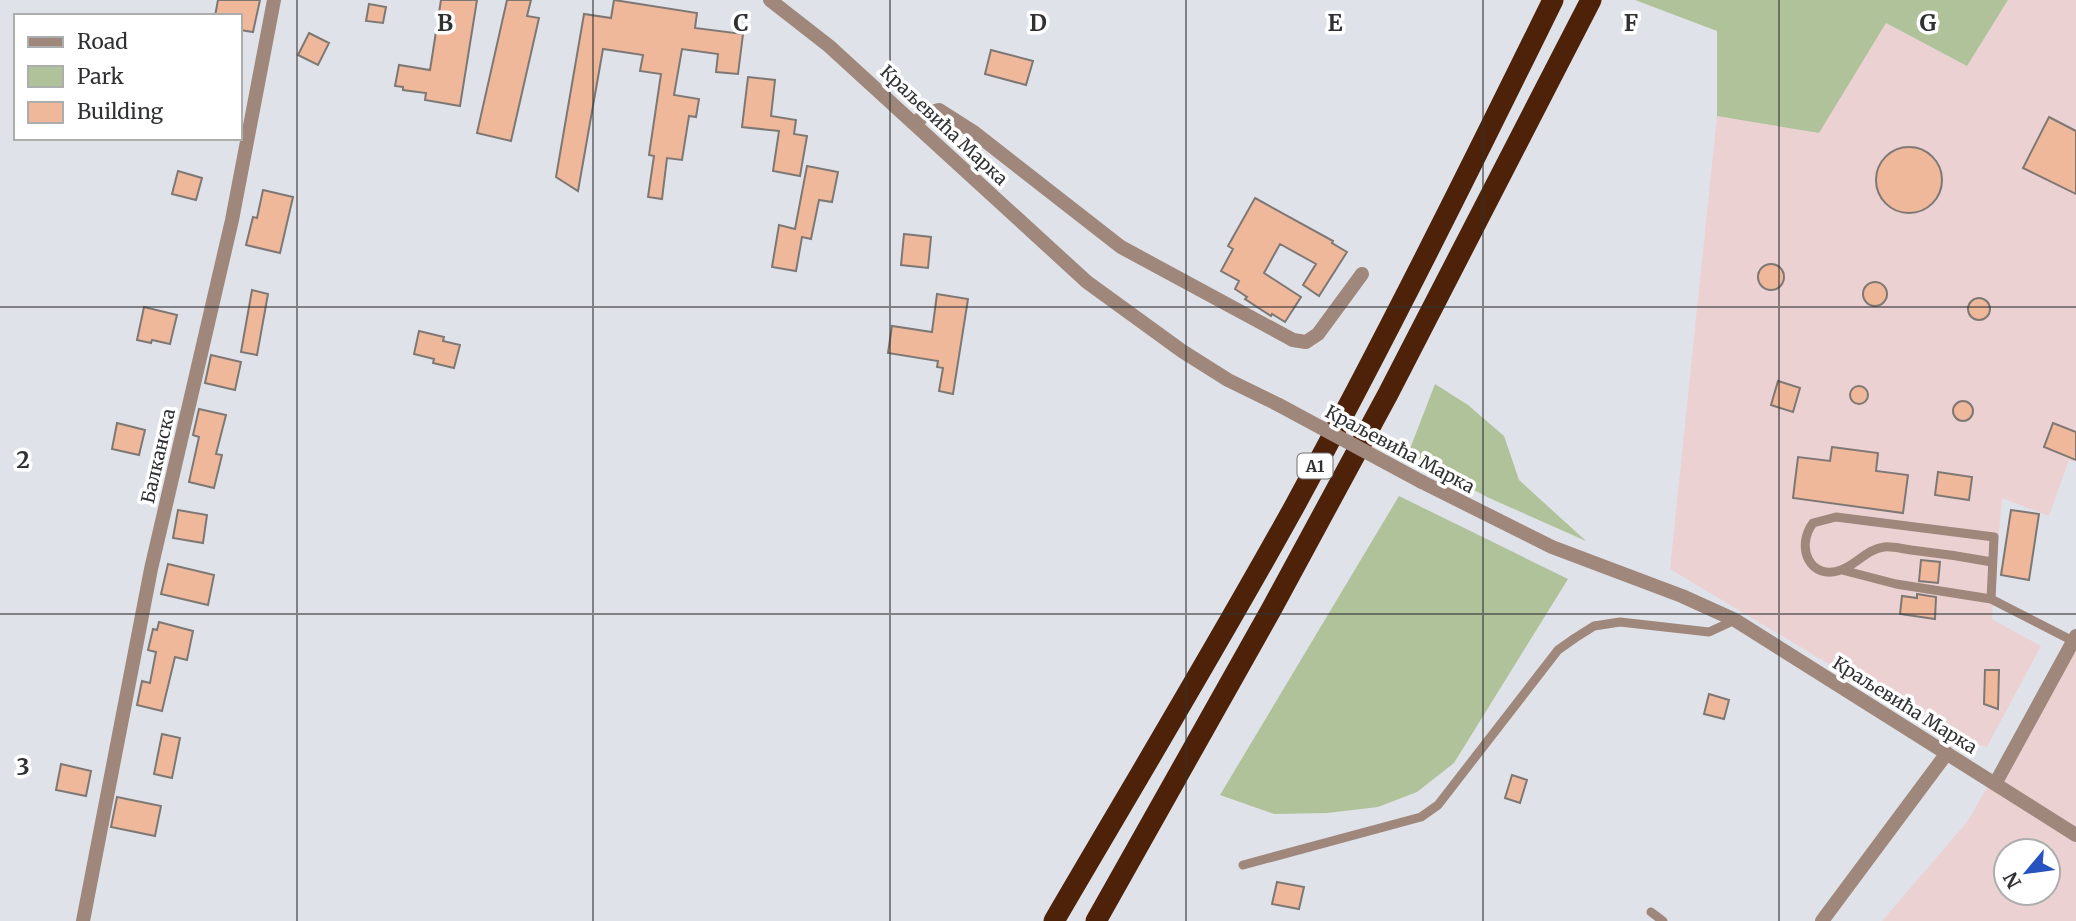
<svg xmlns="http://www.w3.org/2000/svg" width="2076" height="921" font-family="Merriweather,serif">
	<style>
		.industrial { fill: #ecd1d3; fill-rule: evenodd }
		.green { fill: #afc299 }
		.building { fill: #efb89b; stroke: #7e7875; stroke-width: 2 }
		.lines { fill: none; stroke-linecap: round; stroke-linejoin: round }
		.service { stroke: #9f877b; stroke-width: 9 }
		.minor { stroke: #9f877b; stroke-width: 14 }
		.motorway { stroke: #4e2208; stroke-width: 21 }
		.minor-bridge { stroke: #9f877b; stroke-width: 14 }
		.grid { fill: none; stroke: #303133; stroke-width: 2; stroke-opacity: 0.55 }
		.labels { text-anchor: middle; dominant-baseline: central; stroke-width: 7; stroke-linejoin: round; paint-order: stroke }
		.shield { fill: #fff; stroke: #6e6f70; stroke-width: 2 }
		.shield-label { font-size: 16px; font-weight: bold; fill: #303133 }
		.street-label { font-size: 18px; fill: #303133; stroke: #fff }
		.grid-label { font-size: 23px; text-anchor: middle; font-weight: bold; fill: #303133; stroke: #fff; stroke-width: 7; stroke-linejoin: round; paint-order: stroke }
	</style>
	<rect width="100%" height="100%" fill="#e0e2e9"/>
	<path class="industrial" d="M2008,0h68v462l-7,-2 -20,56 -47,-18 -10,121 49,27 -54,101 -36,-10 -281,-168 47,-453 101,17 68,-110 81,43z
		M2076,633v288h-194l85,-99zM2006,851h42v42h-42z"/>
	<path class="green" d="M1635,0h373l-41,66 -81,-43 -67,110 -102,-17v-85z
		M1435,384l33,21 36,31 15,44 67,61 -99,-44 -79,-43z
		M1399,496l169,83 -114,184 -37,29 -39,15 -51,6 -53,1 -54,-19z"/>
	<path class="building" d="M218,0h42l-7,32 -13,-2v-14h-25z
		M441,0h36l-17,106 -35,-6 1,-7 -23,-3v-3l-8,-1 4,-21 31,5z
		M507,0h24l-4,16 12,2 -28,123 -34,-8z
		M614,0l83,13 -2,15 48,6 -5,40 -22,-2 2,-18 -36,-5 -8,46 25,4 -3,18 -7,-1 -7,44 -15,-2 -5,41 -14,-2 6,-41 -5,-1 12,-81 -21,-3 3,-16 -40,-6 -25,142 -22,-14 28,-163 27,4z
		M369,4l17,3 -3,16 -17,-2z
		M309,33l20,10 -11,22 -20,-10z
		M991,50l42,11 -7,24 -41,-11z
		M748,77l27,3 -4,36 25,4 -2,14 13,2 -7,40 -27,-5 6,-40 -37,-4z
		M2049,117l27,14v63l-53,-26z
		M1876 180a33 33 0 1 1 66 0a33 33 0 1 1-66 0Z
		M807,166l31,6 -6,30 -13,-2 -8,39 -9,-2 -6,34 -24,-4 7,-42 16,4z
		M178,171l24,7 -6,22 -24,-6z
		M263,190l30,7 -13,56 -34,-8 7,-28 4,1z
		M1255,198l78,43 -1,2 15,9 -28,44 -16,-11 13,-21 -36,-20 -16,29 37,24 -16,25 -13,-8 -1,2 -26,-17 2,-2 -12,-8 4,-8 -18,-10 12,-22 -5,-3z
		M904,234l27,3 -3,31 -27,-3z
		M1758 277a13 13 0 1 1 26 0a13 13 0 1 1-26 0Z
		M1863 294a12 12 0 1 1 24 0a12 12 0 1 1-24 0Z
		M252,290l16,4 -11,61 -16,-3z
		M937,294l31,5 -15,95 -14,-3 4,-23 -6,-1 1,-6 -50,-8 4,-27 40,6z
		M1968 309a11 11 0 1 1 22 0a11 11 0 1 1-22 0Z
		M144,307l33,8 -7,29 -18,-4 -1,3 -14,-3z
		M419,331l25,6 -1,4 17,4 -6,23 -21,-5 1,-4 -20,-5z
		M211,355l30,7 -6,28 -30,-7z
		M1778,381l22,7 -7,24 -22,-7z
		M1850 395a9 9 0 1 1 18 0a9 9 0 1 1-18 0Z
		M1953 411a10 10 0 1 1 20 0a10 10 0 1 1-20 0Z
		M199,409l27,6 -10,39 6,1 -8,33 -25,-6 10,-45 -6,-2z
		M117,423l28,7 -6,25 -27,-6z
		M2053,423l23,9v28l-32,-13z
		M1832,447l46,6 -2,18 32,4 -5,38 -110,-15 5,-41 32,4z
		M1938,472l34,5 -3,23 -34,-5z
		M178,510l29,5 -4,28 -30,-5z
		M2011,510l28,4 -10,66 -28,-5z
		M1921,560l19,2 -2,21 -19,-2z
		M168,564l46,11 -6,30 -47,-11z
		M1917,594l19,3 -1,22 -35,-5 2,-18 15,2z
		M159,622l34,9 -6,29 -12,-3 -13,54 -25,-6 5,-24 8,2 6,-31 -8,-2 5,-21 4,1z
		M1985,670h14l-1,39 -14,-5z
		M1709,694l20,6 -5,19 -20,-5z
		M162,734l18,4 -8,40 -18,-4z
		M61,764l30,7 -5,25 -30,-6z
		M1512,775l15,5 -7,23 -15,-5z
		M117,797l44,9 -6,30 -44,-9z
		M1277,882l27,5 -5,22 -27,-5z"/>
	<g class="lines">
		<path class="service" d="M1842,570l54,14 95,15 82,42
			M1991,599l3,-62 -158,-20 -23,6c-18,24 -3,58 28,47 15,-5 26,-21 43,-23 8,-1 19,2 27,3 27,3 54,7 81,12
			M1243,865l178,-48 17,-12 120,-155 17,-12 19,-12 26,-4 89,10 26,-12
			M1651,912l12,9"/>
		<path class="minor" d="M770,0l59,46 258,236 95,69 46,29 51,25
			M915,123l11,-9 13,-4 36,23 146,114 172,93 13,2 12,-8 44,-60
			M1422,482l130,65 130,49 53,24 341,215
			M1995,784l81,-148
			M83,921l68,-352 81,-349 42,-220
			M1822,921l125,-168"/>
		<path class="motorway" d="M1054,921c80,-137 162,-273 239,-412 91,-167 176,-338 260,-509
			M1096,921l175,-311 117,-216 203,-394"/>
		<path class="minor-bridge" d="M1279,405l143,77"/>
	</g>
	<path class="grid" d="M297,0v921M593,0v921M890,0v921M1186,0v921M1483,0v921M1779,0v921M0,307h2076M0,614h2076"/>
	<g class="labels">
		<rect class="shield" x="1297.5" y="453.5" width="35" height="25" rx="5"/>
		<g class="shield-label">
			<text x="1315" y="466">A1</text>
		</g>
		<g class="street-label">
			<text transform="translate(944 125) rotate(43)">Краљевића Марка</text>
			<text transform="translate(1400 449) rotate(28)">Краљевића Марка</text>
			<text transform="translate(158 456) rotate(-77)">Балканска</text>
			<text transform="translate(1905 705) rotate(32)">Краљевића Марка</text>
		</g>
	</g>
	<g class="grid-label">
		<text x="445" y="31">B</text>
		<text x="741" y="31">C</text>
		<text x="1038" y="31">D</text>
		<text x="1335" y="31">E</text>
		<text x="1631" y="31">F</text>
		<text x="1928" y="31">G</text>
		<text x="23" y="468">2</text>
		<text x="23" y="775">3</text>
	</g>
	<rect x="14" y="14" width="228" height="126" fill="#ffffff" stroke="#acadad" stroke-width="2"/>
	<rect x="28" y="37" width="35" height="10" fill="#9f877b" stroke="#acadad" stroke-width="2"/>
	<text x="77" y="49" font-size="21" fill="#303133">Road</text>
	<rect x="28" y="66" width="35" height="21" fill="#afc299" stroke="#acadad" stroke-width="2"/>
	<text x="77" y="84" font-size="21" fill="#303133">Park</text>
	<rect x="28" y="102" width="35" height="21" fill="#efb89b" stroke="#acadad" stroke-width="2"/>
	<text x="77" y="119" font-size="21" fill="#303133">Building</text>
	<g transform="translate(2027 872) rotate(241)"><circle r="33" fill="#ffffff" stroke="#acadad" stroke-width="2"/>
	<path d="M0-5L12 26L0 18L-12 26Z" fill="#2753c1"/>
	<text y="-10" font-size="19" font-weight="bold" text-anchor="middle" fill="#303133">N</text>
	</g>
</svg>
